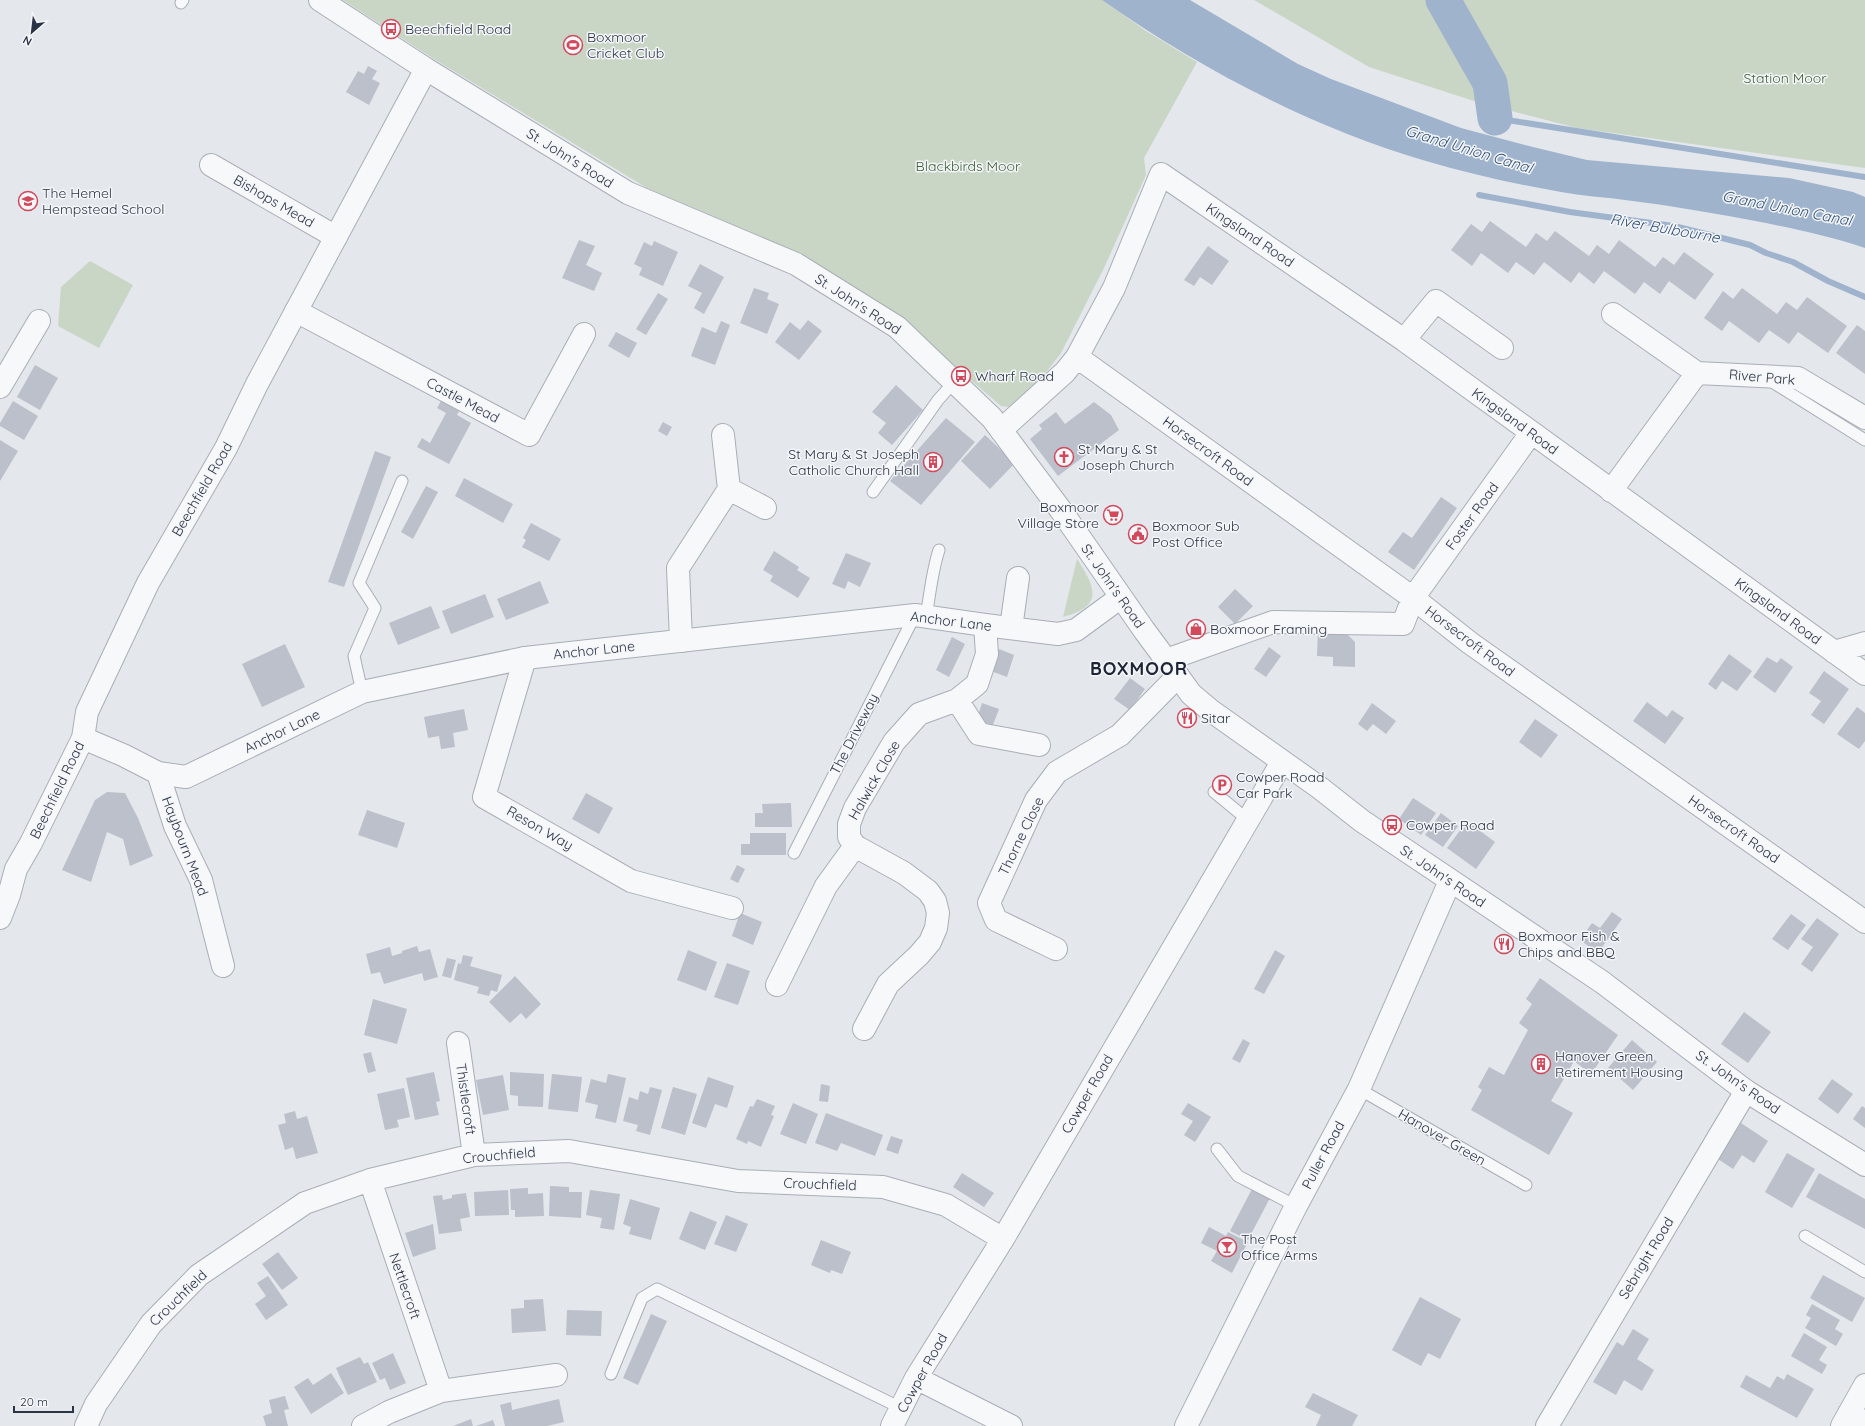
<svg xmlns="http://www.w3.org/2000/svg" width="1865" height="1426" font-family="Quicksand,sans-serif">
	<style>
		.green { fill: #c9d6c5 }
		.water { fill: #9fb4cc }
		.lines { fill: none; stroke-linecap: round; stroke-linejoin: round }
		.stream { stroke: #9fb4cc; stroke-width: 6 }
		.river { stroke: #9fb4cc; stroke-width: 35 }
		.building { fill: #bbc0ca }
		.service-casing { stroke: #a9aeb7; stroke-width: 13 }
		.minor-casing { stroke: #a9aeb7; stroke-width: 24 }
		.tertiary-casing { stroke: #a9aeb7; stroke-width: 24 }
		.service { stroke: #f7f8fa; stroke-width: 11 }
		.minor { stroke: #f7f8fa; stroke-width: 22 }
		.tertiary { stroke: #f7f8fa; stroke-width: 22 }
		.labels { text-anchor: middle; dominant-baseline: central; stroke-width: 3; stroke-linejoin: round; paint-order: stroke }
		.poi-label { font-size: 14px; fill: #2b3445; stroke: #f4f6f9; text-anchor: start }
		.park-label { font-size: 14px; fill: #3f6138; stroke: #f4f6f9 }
		.street-label { font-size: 14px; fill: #2b3445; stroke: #f4f6f9 }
		.water-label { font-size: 15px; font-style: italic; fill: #34527a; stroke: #f4f6f9 }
		.district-label { font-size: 18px; font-weight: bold; letter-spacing: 1px; fill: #1d2536; stroke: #f4f6f9 }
	</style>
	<rect width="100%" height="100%" fill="#e4e7ec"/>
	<path class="green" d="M343,0h759l44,31 51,31 -53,96 2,17 -42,93 -43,85 -24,31 -28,23 -8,-1 -99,-85 -100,-67 -155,-66 -213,-129z
		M1254,0h611v168l-288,-40 -100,-26 -108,-35z
		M90,261l43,24 -34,63 -41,-22 3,-39z
		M1077,559c19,29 27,47 -14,58z"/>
	<path class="water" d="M1102,0h88l108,64 33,15 130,49 72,19 54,13 202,18 64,14 12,5v51c-32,-11 -66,-18 -99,-25 -46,-9 -93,-17 -141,-23 -21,-3 -43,-4 -64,-8 -46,-8 -91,-18 -135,-31 -114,-33 -227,-93 -324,-161z"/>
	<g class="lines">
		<path class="stream" d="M1495,118l370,59
			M1479,195l91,17 104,14 76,19 16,8 27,9 35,19 37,16"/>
		<path class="river" d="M1443,0l47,83 5,35"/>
	</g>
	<path class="building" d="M368,66l9,5 -5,8 8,4 -11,22 -23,-13 12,-21 6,3z
		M1490,221l36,26 10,-14 11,8 8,-10 34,25 8,-11 12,9 10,-14 36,27 8,-10 11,8 10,-13 30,22 -19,26 -26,-19 -9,13 -16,-12 -9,12 -31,-23 -10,13 -15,-12 -8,11 -27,-21 -10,13 -18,-13 -8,11 -27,-20 -9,13 -21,-16 20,-26 11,8z
		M579,240l16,6 -9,19 16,8 -8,18 -32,-13z
		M654,241l24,11 -15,34 -24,-11 3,-7 -8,-4 10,-22 8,4z
		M1208,246l21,15 -17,24 -12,-8 -6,9 -10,-6z
		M700,264l24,13 -20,37 -10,-6 8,-15 -14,-7z
		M754,288l15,5 -2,6 12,5 -12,30 -27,-11z
		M1742,288l35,26 9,-12 11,8 10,-13 40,29 -19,27 -30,-21 -9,12 -20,-14 -10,13 -30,-22 -7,10 -18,-13 19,-27 10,8z
		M658,293l10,6 -22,36 -10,-6z
		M808,320l14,11 -23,29 -24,-18 15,-20 10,8z
		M721,321l9,4 -15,40 -24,-9 11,-29 14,6z
		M1857,325l8,6v43l-29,-21z
		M616,332l21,11 -8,15 -21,-12z
		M35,365l23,13 -18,32 -23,-13z
		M896,385l27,25 -31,35 -14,-12 8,-10 -14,-11z
		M13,401l25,15 -14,24 -24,-14v-3z
		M441,401l18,10 -2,4 14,8 -22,41 -32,-17 5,-9 8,5 16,-30 -9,-5z
		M1094,402l17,13 8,15 -61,46 -28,-37 12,-10 -3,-4 17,-13 9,12z
		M946,418l29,24 -54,63 -31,-24z
		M663,422l9,5 -5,9 -9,-5z
		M985,435l30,28 -25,26 -29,-28z
		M0,440l18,11 -18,30z
		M375,451l16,6 -47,130 -16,-5z
		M464,478l49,26 -10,19 -48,-27z
		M426,486l12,6 -25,47 -12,-7z
		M1441,497l16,11 -43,62 -26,-18 15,-20 9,6z
		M531,523l30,16 -12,22 -27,-14 4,-7 -3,-2z
		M774,551l25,16 -2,3 13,8 -12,20 -28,-17 3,-5 -10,-6z
		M846,553l25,10 -11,24 -12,-6 -3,8 -13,-5z
		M540,581l9,22 -43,17 -9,-21z
		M1235,589l18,17 -18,18 -17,-17z
		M485,594l9,23 -43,17 -9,-23z
		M431,606l9,22 -42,17 -9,-22z
		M1318,628l24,1 13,13v25l-22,-1v-9l-16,-1z
		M952,637l13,7 -16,33 -13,-7z
		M285,644l20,43 -43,20 -20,-43z
		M1269,647l12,9 -15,21 -12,-8z
		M999,649l15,6 -7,22 -16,-6z
		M1729,654l23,17 -15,20 -15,-10 -6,9 -8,-6z
		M1767,657l10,6 4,-5 12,9 -18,26 -22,-16z
		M1824,671l25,18 -25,35 -13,-9 10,-14 -12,-8z
		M1130,678l15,11 -15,21 -16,-11z
		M1647,702l20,15 5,-7 12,8 -19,26 -32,-23z
		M982,703l17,6 -8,21 -16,-5z
		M1372,703l24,18 -10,13 -13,-10 -6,7 -9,-7z
		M1857,707l8,6v28l-6,8 -22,-15z
		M464,709l4,21 -15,3 2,14 -14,2 -2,-13 -11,2 -4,-21z
		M1535,719l23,16 -17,23 -22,-16z
		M107,792l18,1 13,25 15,38 -23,10 -7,-27 -16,-7 -16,50 -29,-12 33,-70z
		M586,793l27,15 -14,26 -27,-15z
		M1413,798l23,15 -15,22 -22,-16z
		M791,803l1,24h-37v-14h8l-1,-9z
		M367,810l38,13 -8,25 -39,-13z
		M1441,813l17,13 -15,21 -18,-12z
		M1467,821l28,21 -19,27 -29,-21z
		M750,833h36v22h-45v-11h9z
		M737,865l8,4 -7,14 -8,-4z
		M1612,912l10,7 -24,34 -18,-13 12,-17 8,5z
		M740,913l22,9 -9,23 -21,-9z
		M1791,914l15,11 -18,25 -16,-11z
		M1817,918l22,16 -27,38 -11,-8 12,-17 -12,-8z
		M417,946l2,6 11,-3 8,28 -14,4 -2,-8 -38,11 -4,-12 -9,2 -5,-20 24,-7 2,9 10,-3v-2z
		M688,950l29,12 -11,29 -29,-11z
		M1275,950l10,6 -21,38 -10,-5z
		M463,955l10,2 -3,9 32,9 -5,17 -6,-2 -2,6 -12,-3 2,-6 -25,-7 4,-17 3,1z
		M447,958l9,2 -5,18 -9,-2z
		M727,963l23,8 -12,34 -24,-8z
		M515,976l26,28 -15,15 -5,-6 -11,10 -21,-21z
		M1540,978l78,57 -27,39 -17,-13 -23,40 22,12 -24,42 -78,-45 11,-20 -4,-3 11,-20 15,8 24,-45 -9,-7 13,-19 -6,-5z
		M373,999l34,10 -10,35 -33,-9z
		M1744,1012l27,20 -23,31 -27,-19z
		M1243,1039l7,4 -10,20 -8,-4z
		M1632,1040l25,22 -24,28 -25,-22z
		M371,1052l5,19 -8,2 -5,-19z
		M434,1072l6,29 -4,1 3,13 -24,5 -9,-42z
		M510,1072l34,2 -1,33 -25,-1v-10l-8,-1z
		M552,1074l30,3 -4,35 -30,-3z
		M608,1074l18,4 -10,45 -21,-5 3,-13 -13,-3 6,-23 15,4z
		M503,1075l6,35 -26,5 -7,-35z
		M708,1077l26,9 -7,22 -12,-4 -9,24 -14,-5z
		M1832,1079l21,15 -15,20 -20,-15z
		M821,1084l9,2 -2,16 -9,-1z
		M650,1087l12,3 -12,45 -14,-4 2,-6 -15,-4 6,-24 9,3 2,-9 8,3z
		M673,1087l24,7 -12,41 -24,-7z
		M404,1088l6,29 -13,3 2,7 -14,3 -8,-36z
		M757,1099l18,7 -4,9 3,1 -13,31 -13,-6 -1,3 -11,-5 14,-33 3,1z
		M793,1103l25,11 -12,30 -26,-10z
		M1188,1103l23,14 -16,25 -11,-7 9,-14 -12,-7z
		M1862,1106l3,2v20l-12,-9z
		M295,1111l2,8 10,-3 11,37 -22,6 -3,-12 -8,3 -7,-25 8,-2 -2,-9z
		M826,1113l57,22 -8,21 -34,-13 -4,8 -22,-8z
		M1741,1123l27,18 -14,22 -12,-8 -9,14 -15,-10z
		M891,1136l12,4 -5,14 -12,-4z
		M1787,1153l28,16 -23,39 -27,-16z
		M962,1173l32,20 -10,14 -31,-20z
		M1819,1173l46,26v30l-59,-32z
		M550,1186l19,1v5h13l-1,26 -32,-2z
		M1253,1187l18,9 -23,44 -18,-9z
		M528,1188v6l15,-1 1,23 -29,1v-7h-4l-1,-21z
		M508,1190l1,25 -34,1 -1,-24z
		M590,1190l30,4 -6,36 -14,-2 2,-10 -16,-3z
		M466,1193l4,24 -10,2 2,12 -23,3 -6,-38 9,-1 1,5 9,-2v-3z
		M630,1199l30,9 -9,32 -22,-6 2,-7 -8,-3z
		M690,1211l27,11 -12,28 -26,-11z
		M726,1215l22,9 -12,28 -22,-8z
		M433,1224l3,25 -23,8 -8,-24z
		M1209,1227l17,9 2,-4 20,10 -16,31 -21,-12 6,-10 -16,-8z
		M821,1240l30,12 -9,22 -11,-4 -1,3 -19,-8z
		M278,1252l20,26 -16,12 -20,-26z
		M1823,1275l42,23 -13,24 -42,-24z
		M268,1276l20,29 -22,15 -11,-16 11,-8 -9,-13z
		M1420,1297l41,22 -21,40 -12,-6 -7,13 -29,-16z
		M543,1299l3,32 -34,2 -1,-24 13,-1v-8z
		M1812,1304l28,16 -5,9 8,5 -7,12 -31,-18 6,-10 -5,-3z
		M567,1310l35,1 -1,25 -35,-1z
		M651,1314l16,7 -29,64 -15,-7z
		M1633,1329l16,10 -12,20 17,11 -12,21 -18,-11 -8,15 -23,-13 24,-40 6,4z
		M1804,1333l23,14 -8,13 8,5 -5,9 -31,-18z
		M393,1353l13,30 -16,7 -5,-12 -5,2 -8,-17z
		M360,1357l4,7 4,-2 9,20 -29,13 -12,-27z
		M331,1373l13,20 -33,21 -17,-27 14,-9 5,7z
		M1787,1374l27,15 -17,29 -57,-31 6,-12 24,13 7,-12 7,4z
		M1313,1393l45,22 -6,11h-36l5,-11 -16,-8z
		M285,1396l4,13 -5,1 4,16h-22l-3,-10 9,-3 -3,-13z
		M559,1399l5,23 -17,4h-42l-5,-21 11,-3 1,8z
		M471,1419l2,7h-20z
		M493,1420l2,6h-19z"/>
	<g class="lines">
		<g class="service-casing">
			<path id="service" d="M181,3l2,-3
				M1769,380l96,60
				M873,492l65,-92 17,-19
				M926,617c4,-23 6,-46 13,-67
				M362,692l-8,-36 21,-48 -16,-25 43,-102
				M1214,792l34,28
				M794,853l121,-238
				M1359,1089l167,96
				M1217,1149l21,27 58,30
				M1805,1236l60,36
				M611,1374l31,-76 15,-9 244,119"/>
		</g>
		<g class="minor-casing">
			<path id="minor" d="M211,165l125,72
				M296,311l233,124 55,-101
				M1613,314l84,59
				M1404,340l32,-39 66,47
				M1077,357l336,241 57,45 395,279
				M0,387l39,-66
				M1001,430l64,-58 12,-15 37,-69 47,-114 243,166 461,334
				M729,489l36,19
				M1611,491l86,-118 101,5 67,40
				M1011,628l7,-50
				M681,641l-3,-73 51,-79 -6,-54
				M1834,652l31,-9
				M525,658l-41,139 147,84 101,27
				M1166,660l107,-38 130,2 10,-26 118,-165
				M957,700l22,34 60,11
				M158,773l17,53 26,54 22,86
				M1056,949l-60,-29 -7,-17 47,-103 21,-28 63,-37 58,-59
				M777,985l49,-99 29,-40
				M864,1029l24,-45 31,-29 11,-13 6,-14 2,-15 -3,-12 -7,-10 -24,-18 -49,-27 -6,-9v-13l6,-16 39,-66 25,-28 38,-14 20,-16 10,-30 -2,-29
				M458,1043l16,112
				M370,1180l71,211
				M916,1378l95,48
				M1849,1413l16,9
				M86,1426l10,-22 55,-80 48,-49 106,-72 65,-23 104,-25 95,-4 169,30 145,6 63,18 57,34
				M363,1426l26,-14 52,-21 115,-16
				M892,1426l24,-48 87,-139 279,-477
				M1186,1426l110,-220 63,-117 91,-208
				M1547,1426l199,-335
				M1842,1426l23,-41"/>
		</g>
		<g class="tertiary-casing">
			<path id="tertiary" d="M320,0l106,69 202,124 168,71 101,63 95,91 68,91 84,121 34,46 13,18 19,16 110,78 42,33 240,161 144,109 119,74
				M83,738l40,17 35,18 28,4 176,-85 163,-34 390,-43 70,10 73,9 18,-4 45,-33
				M0,918l9,-23 7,-26 15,-26 52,-105 4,-26 61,-129 78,-135 31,-64 169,-315"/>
		</g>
		<use href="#service" class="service"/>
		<use href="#minor" class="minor"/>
		<use href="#tertiary" class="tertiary"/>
	</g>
	<defs>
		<g id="bus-ring" transform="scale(1)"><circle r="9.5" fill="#f4f6f9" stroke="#d1495b" stroke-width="1.5"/><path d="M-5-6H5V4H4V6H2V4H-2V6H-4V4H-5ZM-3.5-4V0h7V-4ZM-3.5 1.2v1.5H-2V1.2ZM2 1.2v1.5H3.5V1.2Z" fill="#d1495b"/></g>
		<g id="stadium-ring" transform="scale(1)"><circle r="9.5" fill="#f4f6f9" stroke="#d1495b" stroke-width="1.5"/><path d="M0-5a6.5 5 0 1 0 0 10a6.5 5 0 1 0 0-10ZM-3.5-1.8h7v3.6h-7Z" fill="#d1495b"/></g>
		<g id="school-ring" transform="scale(1)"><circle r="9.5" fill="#f4f6f9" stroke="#d1495b" stroke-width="1.5"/><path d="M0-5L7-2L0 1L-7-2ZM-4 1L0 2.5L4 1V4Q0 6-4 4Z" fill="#d1495b"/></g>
		<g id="church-ring" transform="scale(1)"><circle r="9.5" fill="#f4f6f9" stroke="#d1495b" stroke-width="1.5"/><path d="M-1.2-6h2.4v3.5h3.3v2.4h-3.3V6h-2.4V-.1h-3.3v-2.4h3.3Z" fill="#d1495b"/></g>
		<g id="building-ring" transform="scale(1)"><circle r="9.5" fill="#f4f6f9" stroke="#d1495b" stroke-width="1.5"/><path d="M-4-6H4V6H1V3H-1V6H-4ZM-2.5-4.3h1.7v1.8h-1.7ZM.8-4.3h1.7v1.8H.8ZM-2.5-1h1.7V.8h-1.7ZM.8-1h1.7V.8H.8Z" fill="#d1495b"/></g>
		<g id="supermarket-ring" transform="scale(1)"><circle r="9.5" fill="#f4f6f9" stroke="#d1495b" stroke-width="1.5"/><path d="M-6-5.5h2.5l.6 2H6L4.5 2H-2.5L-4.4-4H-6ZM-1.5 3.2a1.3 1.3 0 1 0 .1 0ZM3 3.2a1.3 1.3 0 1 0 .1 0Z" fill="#d1495b"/></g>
		<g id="civic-ring" transform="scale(1)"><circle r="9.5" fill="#f4f6f9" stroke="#d1495b" stroke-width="1.5"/><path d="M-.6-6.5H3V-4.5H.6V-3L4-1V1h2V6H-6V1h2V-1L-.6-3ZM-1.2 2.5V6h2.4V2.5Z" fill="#d1495b"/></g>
		<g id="shop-ring" transform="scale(1)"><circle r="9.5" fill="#f4f6f9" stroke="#d1495b" stroke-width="1.5"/><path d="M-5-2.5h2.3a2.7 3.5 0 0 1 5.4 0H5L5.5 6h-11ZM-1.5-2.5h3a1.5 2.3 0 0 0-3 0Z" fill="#d1495b"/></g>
		<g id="restaurant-ring" transform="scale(1)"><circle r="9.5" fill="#f4f6f9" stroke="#d1495b" stroke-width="1.5"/><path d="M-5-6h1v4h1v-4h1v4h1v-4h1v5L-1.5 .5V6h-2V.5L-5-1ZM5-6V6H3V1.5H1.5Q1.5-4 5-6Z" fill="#d1495b"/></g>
		<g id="parking-ring" transform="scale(1)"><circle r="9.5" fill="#f4f6f9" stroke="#d1495b" stroke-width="1.5"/><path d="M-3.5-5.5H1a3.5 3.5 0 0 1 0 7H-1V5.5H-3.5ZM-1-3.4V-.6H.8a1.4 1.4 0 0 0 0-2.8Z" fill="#d1495b"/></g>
		<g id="bar-ring" transform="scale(1)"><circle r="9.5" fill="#f4f6f9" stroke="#d1495b" stroke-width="1.5"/><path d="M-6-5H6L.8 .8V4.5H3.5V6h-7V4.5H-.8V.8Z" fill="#d1495b"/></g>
	</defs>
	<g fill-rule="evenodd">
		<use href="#bus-ring" x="391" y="29"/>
		<use href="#stadium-ring" x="573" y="45"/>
		<use href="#school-ring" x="28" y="201"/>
		<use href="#bus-ring" x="961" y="376"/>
		<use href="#church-ring" x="1064" y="457"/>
		<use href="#building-ring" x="933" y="462"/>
		<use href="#supermarket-ring" x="1113" y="515"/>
		<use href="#civic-ring" x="1138" y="534"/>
		<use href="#shop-ring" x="1196" y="629"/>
		<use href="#restaurant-ring" x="1187" y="718"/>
		<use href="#parking-ring" x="1222" y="785"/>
		<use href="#bus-ring" x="1392" y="825"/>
		<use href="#restaurant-ring" x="1504" y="944"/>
		<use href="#building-ring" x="1541" y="1064"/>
		<use href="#bar-ring" x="1227" y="1247"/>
	</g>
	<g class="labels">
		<g class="poi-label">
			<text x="405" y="29">Beechfield Road</text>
			<text x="587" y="37">Boxmoor<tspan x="587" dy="16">Cricket Club</tspan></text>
			<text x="42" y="193">The Hemel<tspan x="42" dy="16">Hempstead School</tspan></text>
			<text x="975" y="376">Wharf Road</text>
			<text x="1078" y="449">St Mary &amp; St<tspan x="1078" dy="16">Joseph Church</tspan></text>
			<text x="919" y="454" text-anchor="end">St Mary &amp; St Joseph<tspan x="919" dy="16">Catholic Church Hall</tspan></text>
			<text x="1099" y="507" text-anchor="end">Boxmoor<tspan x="1099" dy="16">Village Store</tspan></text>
			<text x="1152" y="526">Boxmoor Sub<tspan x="1152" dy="16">Post Office</tspan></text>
			<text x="1210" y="629">Boxmoor Framing</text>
			<text x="1201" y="718">Sitar</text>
			<text x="1236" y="777">Cowper Road<tspan x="1236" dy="16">Car Park</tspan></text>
			<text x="1406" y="825">Cowper Road</text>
			<text x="1518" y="936">Boxmoor Fish &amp;<tspan x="1518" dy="16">Chips and BBQ</tspan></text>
			<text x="1555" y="1056">Hanover Green<tspan x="1555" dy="16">Retirement Housing</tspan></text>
			<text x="1241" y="1239">The Post<tspan x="1241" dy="16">Office Arms</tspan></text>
		</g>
		<g class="park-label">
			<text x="1785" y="78">Station Moor</text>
			<text x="968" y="166">Blackbirds Moor</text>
		</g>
		<g class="street-label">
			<text transform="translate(570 158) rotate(32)">St. John's Road</text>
			<text transform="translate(274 201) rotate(30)">Bishops Mead</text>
			<text transform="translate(1250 235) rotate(34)">Kingsland Road</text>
			<text transform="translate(858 304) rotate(33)">St. John's Road</text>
			<text transform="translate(1762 377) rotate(5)">River Park</text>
			<text transform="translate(463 400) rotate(28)">Castle Mead</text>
			<text transform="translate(1515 421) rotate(36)">Kingsland Road</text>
			<text transform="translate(1208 451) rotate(36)">Horsecroft Road</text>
			<text transform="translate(202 489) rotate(-60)">Beechfield Road</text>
			<text transform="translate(1472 516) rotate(-54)">Foster Road</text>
			<text transform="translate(1113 586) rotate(55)">St. John's Road</text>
			<text transform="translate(1778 611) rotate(36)">Kingsland Road</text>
			<text transform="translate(951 621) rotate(7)">Anchor Lane</text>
			<text transform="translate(1470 641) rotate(37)">Horsecroft Road</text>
			<text transform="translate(594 650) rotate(-6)">Anchor Lane</text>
			<text transform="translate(282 731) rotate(-26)">Anchor Lane</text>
			<text transform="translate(854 734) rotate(-63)">The Driveway</text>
			<text transform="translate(874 780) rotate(-60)">Halwick Close</text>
			<text transform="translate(57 790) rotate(-64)">Beechfield Road</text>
			<text transform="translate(540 828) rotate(30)">Reson Way</text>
			<text transform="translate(1734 829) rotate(35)">Horsecroft Road</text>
			<text transform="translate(1021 836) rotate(-64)">Thorne Close</text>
			<text transform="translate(185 846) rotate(69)">Haybourn Mead</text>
			<text transform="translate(1443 876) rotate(34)">St. John's Road</text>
			<text transform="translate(1738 1082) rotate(35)">St. John's Road</text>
			<text transform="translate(1087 1094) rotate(-60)">Cowper Road</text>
			<text transform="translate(466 1099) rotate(82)">Thistlecroft</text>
			<text transform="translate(1442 1137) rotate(30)">Hanover Green</text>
			<text transform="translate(499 1155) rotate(-5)">Crouchfield</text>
			<text transform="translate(1323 1155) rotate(-62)">Puller Road</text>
			<text transform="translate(820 1184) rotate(2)">Crouchfield</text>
			<text transform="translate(1646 1258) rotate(-59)">Sebright Road</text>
			<text transform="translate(405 1286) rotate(71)">Nettlecroft</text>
			<text transform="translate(178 1298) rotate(-44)">Crouchfield</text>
			<text transform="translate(922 1373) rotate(-61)">Cowper Road</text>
		</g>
		<g class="water-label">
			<text transform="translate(1469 149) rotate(17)">Grand Union Canal</text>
			<text transform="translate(1787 208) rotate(11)">Grand Union Canal</text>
			<text transform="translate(1665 228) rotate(10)">River Bulbourne</text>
		</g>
		<g class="district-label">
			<text x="1139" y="668">BOXMOOR</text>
		</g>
	</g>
	<g transform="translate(32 32) rotate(208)" stroke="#f4f6f9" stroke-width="3" paint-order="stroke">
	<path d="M0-3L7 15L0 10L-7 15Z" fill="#2b3445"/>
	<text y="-6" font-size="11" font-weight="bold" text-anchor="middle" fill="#2b3445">N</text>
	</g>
	<path d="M14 1406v6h59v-6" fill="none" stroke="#2b3445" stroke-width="2"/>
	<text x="20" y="1406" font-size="12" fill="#2b3445" stroke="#f4f6f9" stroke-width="3" paint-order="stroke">20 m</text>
</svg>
